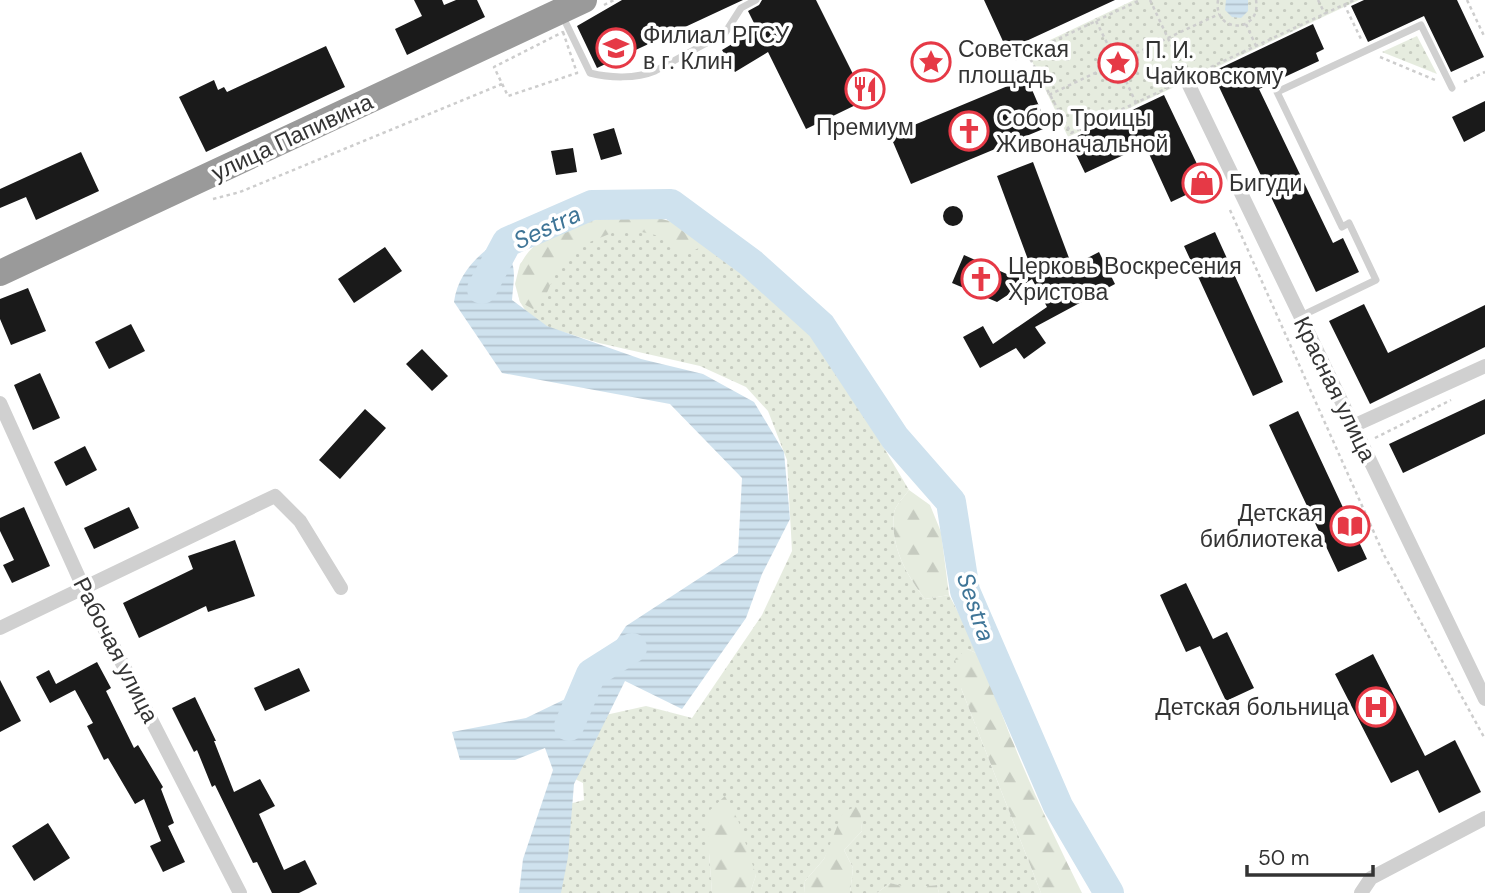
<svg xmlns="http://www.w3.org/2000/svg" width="1485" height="893" font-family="'DM Sans',sans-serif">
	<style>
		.green { fill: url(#green-dots) }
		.forest { fill: url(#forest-firs) }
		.water { fill: url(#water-rules) }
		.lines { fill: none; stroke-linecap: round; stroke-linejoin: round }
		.river { stroke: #cfe2ee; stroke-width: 30 }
		.building { fill: #1a1a1a }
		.path { stroke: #cdcdcd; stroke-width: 2.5; stroke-dasharray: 3.5 3.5; stroke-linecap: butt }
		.lane { stroke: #d0d0d0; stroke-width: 7 }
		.street { stroke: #d0d0d0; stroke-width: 14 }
		.highway { stroke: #9a9a9a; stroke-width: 26 }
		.labels { text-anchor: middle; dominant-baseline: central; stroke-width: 7; stroke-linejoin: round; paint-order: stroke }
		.poi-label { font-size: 23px; fill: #333; stroke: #fff; text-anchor: start }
		.street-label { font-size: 23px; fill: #333; stroke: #fff }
		.water-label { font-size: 24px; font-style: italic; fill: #3f7597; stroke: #fff }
	</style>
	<defs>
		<pattern id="green-dots" width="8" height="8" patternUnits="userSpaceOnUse" patternTransform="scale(1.75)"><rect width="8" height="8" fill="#e6ecdf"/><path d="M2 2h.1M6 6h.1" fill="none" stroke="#c6cbc0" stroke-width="1.8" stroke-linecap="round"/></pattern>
		<pattern id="forest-firs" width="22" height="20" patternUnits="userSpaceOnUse" patternTransform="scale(1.75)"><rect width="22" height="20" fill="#e6ecdf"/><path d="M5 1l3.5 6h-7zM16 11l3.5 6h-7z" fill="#c6cbc0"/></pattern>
		<pattern id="water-rules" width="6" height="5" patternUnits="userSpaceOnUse" patternTransform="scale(1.75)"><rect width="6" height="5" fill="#cfe2ee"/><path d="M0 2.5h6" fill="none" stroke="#b2c2cd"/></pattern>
	</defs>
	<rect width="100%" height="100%" fill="#fff"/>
	<path class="green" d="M1134,0h225l-291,137 -41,-86z
		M1417,36l20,38 -55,-22z
		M619,215l36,2 31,9 22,13 63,53 48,47 90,151c-5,7 -14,16 -15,23 -4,33 12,61 31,86l24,-4 32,60 -14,-6 -6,39 80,205h-102l-2,-8 -27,4 -20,-6 -13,10h-27l3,-25 -9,-18 18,-19 -3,-25 -25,33 -10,20 -19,22 -1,12h-54l6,-18 -47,-64v42l3,40h-152l9,-89 15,-4 -1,-17 -16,-8 34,-59 45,-10 46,12 70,-103 30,-64 -5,-91 -19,-49 -22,-24 -46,-21 -101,-23 -49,-15 -21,-12 -9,-14 -5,-18 5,-20 20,-24 43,-17z"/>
	<path class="forest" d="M619,215l36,2 31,9 15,21 -17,8 -20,-18 -40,-9 -44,18 -23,24 -12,27 -12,12 -13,-7c-17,-64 51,-77 99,-87z
		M909,490l21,15 11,27 8,63 -24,4c-19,-25 -35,-53 -31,-86 1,-7 10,-16 15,-23z
		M967,649l14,6c27,83 62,160 101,238h-41l-80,-205 -6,-29z
		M725,796l13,24 18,55 -6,18h-38l-3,-40v-42z
		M860,805l2,26 -18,19 9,18 -3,25h-46l1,-12 19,-22 19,-47z
		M890,883l20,5 27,-3 2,8h-62z"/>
	<path class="water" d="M1226,0h22v11l-7,7 -9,-1 -7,-7z
		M486,250c35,0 28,25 26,50l35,26 94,33 62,15 51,28 30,50 6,67 -28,55 -16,44 -64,91 -57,-28 -51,103 -6,73 -7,36h-42l4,-34 30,-89 -8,-22 -30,12h-55l-8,-28 74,-14 58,-28 42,-64 112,-73 4,-75 -72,-74 -168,-31 -48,-71c3,-22 15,-38 32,-52z"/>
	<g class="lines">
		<path class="river" d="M482,289l25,-47 85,-37 79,-1 80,59 70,63 74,112 56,64 14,89 93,215 51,87
			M569,726l22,-52 41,-26"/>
	</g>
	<path class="building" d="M414,0h28l2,5 12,-5h21l8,17 -78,38 -12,-26 27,-13z
		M622,0h121l-146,68 -20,-42z
		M762,0h54l50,100 -60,29 -38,-77 -33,20 -13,-22 35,-21 -9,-18 11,-6z
		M984,0h131l-108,50z
		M1364,0h93l27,57 -33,15 -27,-56 -56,26 -17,-36z
		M1313,24l11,25 -8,4 3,8 -60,28 74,154 10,-5 16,34 -43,20 -104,-220z
		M326,46l19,41 -139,65 -27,-55 35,-17 4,10 6,-3 3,5z
		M1027,78l21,49 -137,57 -21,-49z
		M1164,95l43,90 -36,17 -26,-57 -60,28 -16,-33z
		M1485,101v30l-21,11 -12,-25z
		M614,128l8,26 -21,6 -8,-26z
		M573,148l4,24 -21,3 -5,-24z
		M81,152l18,39 -63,29 -10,-23 -26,11v-19z
		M1033,162l39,104 27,-14 16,32 -80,43 11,16 -22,16 -8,-11 -36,20 -17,-31 20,-11 10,18 54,-37 -15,-28 -35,23 -45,-19 12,-28 45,20 21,-10 -33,-89z
		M943 216a10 10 0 1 1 20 0a10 10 0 1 1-20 0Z
		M1215,232l68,150 -30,14 -69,-150z
		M385,247l17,24 -48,32 -16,-24z
		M28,288l18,43 -35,14 -11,-26v-20z
		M1364,304l24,49 97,-48v42l-115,57 -41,-83z
		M131,324l14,27 -36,18 -14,-27z
		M422,349l26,27 -16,15 -26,-27z
		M40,373l20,45 -27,12 -19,-45z
		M1485,399v35l-82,39 -14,-29z
		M365,409l21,19 -46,51 -21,-19z
		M1298,411l69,148 -29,13 -69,-147z
		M85,446l12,24 -31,16 -12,-24z
		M24,507l26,59 -38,17 -9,-18 11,-5 -14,-29v-13z
		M129,507l10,21 -45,21 -10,-21z
		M235,540l20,56 -47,16 -2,-6 -67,32 -16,-35 70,-34 -5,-13z
		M1186,583l27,56 14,-7 27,56 -28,13 -26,-55 -14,6 -26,-57z
		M1373,654l52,102 30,-16 26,52 -42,21 -21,-43 -27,13 -56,-109z
		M97,662l14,26 -5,3 28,57 4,-3 25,42 -2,2 13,34 -6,3 17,36 -22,10 -13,-26 11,-5 -17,-42 -9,5 -27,-46 -4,2 -17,-34 6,-3 -18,-33 -25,13 -14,-26 13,-7 7,14z
		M299,668l11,23 -45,20 -11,-23z
		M0,680l21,41 -21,11z
		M195,697l21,44h-2l20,51 26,-13 15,27 -16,8 25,56 21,-10 12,24 -18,9h-27l-15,-31 -4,1 -38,-78 -3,2 -15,-37 -3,2 -22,-44z
		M48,823l22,35 -36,23 -22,-35z"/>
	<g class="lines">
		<path class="path" d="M1150,0l31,66
			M1218,0c-5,35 44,33 38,0
			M1318,0l7,14
			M1467,0l18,38
			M1344,4l17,35
			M604,5l10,-5
			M1096,21l12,24
			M1246,24l10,22
			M563,32l14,41 -69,23 -14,-29z
			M1098 63a20 20 0 1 1 40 0a20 20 0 1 1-40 0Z
			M1027,53l44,80 103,-48
			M1136,53l83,-39
			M1001,55l15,4 124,-59
			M1380,57l55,23
			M1198,73l156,-73
			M1126,81l10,22
			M1464,82l21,-10
			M1049,95l50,-24
			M213,199l27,-7 262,-108
			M1230,210l154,345 101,184
			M1375,438l76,-38"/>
		<path class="lane" d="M562,15l28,58c19,5 46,6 65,-2l70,-38 16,-25 15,-8
			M1301,316l75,-36 -27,-57 -7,4 -65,-135 144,-67 31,63"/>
		<path class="street" d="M1186,79l299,620
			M0,403l84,186 156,304
			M1353,426l132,-60
			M0,628l275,-132 25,25 41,67
			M1361,893l10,-15 114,-60"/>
		<path class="highway" d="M0,273l584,-273"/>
	</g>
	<defs>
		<g id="university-ring" transform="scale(2.0125)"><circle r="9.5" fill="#fff" stroke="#e63946" stroke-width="1.5"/><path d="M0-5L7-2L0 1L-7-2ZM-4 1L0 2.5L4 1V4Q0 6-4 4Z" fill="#e63946"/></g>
		<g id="sight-ring" transform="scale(2.0125)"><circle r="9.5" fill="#fff" stroke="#e63946" stroke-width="1.5"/><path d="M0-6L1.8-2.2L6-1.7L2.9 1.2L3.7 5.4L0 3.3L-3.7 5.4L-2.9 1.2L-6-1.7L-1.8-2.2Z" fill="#e63946"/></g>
		<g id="restaurant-ring" transform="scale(2.0125)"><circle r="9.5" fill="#fff" stroke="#e63946" stroke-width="1.5"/><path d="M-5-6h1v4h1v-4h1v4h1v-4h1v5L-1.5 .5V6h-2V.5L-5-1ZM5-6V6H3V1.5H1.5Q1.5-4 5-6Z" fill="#e63946"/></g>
		<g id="church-ring" transform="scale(2.0125)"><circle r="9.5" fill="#fff" stroke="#e63946" stroke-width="1.5"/><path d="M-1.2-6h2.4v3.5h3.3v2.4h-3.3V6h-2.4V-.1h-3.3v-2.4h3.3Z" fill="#e63946"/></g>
		<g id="shop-ring" transform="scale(2.0125)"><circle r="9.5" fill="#fff" stroke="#e63946" stroke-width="1.5"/><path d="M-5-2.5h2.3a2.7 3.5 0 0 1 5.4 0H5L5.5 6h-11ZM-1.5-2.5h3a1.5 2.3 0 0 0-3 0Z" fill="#e63946"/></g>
		<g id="library-ring" transform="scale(2.0125)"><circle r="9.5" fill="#fff" stroke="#e63946" stroke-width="1.5"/><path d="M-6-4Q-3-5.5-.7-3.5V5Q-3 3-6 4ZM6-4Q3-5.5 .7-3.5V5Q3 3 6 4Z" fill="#e63946"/></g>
		<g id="hospital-ring" transform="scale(2.0125)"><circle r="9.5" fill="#fff" stroke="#e63946" stroke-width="1.5"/><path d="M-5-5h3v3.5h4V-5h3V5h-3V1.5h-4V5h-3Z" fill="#e63946"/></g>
	</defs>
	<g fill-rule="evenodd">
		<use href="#university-ring" x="616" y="48"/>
		<use href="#sight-ring" x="931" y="62"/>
		<use href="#sight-ring" x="1118" y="63"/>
		<use href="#restaurant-ring" x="865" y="89"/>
		<use href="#church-ring" x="969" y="131"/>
		<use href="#shop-ring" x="1202" y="183"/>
		<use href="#church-ring" x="981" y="279"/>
		<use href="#library-ring" x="1350" y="526"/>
		<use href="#hospital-ring" x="1376" y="707"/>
	</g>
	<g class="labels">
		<g class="poi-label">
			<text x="643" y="35">Филиал РГСУ<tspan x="643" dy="26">в г. Клин</tspan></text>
			<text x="958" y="49">Советская<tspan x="958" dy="26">площадь</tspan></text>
			<text x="1145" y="50">П. И.<tspan x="1145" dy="26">Чайковскому</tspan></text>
			<text x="996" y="118">Собор Троицы<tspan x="996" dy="26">Живоначальной</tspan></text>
			<text x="865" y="127" text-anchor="middle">Премиум</text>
			<text x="1229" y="183">Бигуди</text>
			<text x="1008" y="266">Церковь Воскресения<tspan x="1008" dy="26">Христова</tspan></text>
			<text x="1323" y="513" text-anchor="end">Детская<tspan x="1323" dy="26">библиотека</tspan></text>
			<text x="1349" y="707" text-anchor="end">Детская больница</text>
		</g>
		<g class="street-label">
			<text transform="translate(292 137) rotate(-25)">улица Папивина</text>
			<text transform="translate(1335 389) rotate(64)">Красная улица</text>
			<text transform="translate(116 650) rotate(63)">Рабочая улица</text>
		</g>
		<g class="water-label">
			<text transform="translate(547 227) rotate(-25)">Sestra</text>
			<text transform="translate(976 607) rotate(71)">Sestra</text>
		</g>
	</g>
	<path d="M1247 865v10h126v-10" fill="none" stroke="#333333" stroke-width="3.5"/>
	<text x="1258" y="865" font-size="21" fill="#333333" stroke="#ffffff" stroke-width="5" paint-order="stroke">50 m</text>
</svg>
